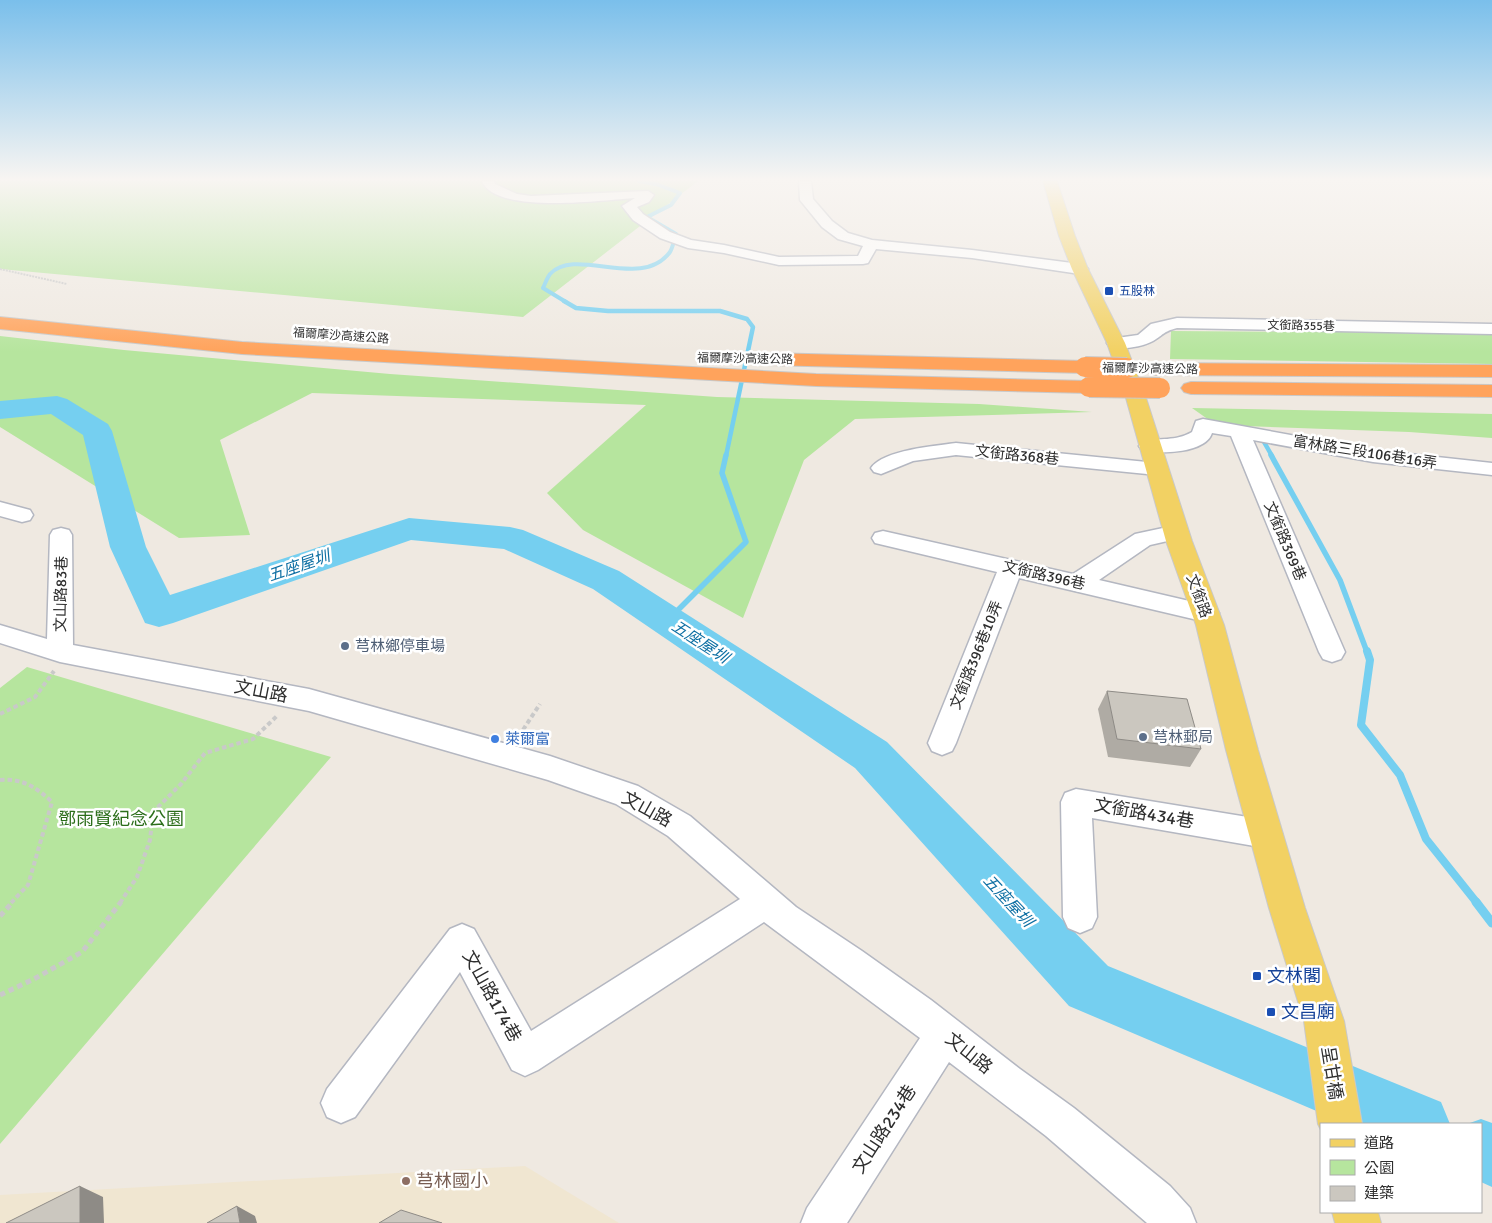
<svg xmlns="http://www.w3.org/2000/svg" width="1492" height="1223" font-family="Signika,'Noto Sans TC',sans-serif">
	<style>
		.education { fill: #f0e6d1 }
		.green { fill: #b6e59e }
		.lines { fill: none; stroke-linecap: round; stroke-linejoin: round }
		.stream-far4 { stroke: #75cff0; stroke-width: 4 }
		.stream-far3 { stroke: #75cff0; stroke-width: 4.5 }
		.stream-far2 { stroke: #75cff0; stroke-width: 5.5 }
		.stream-far1 { stroke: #75cff0; stroke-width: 8 }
		.stream { stroke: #75cff0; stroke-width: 9 }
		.river { fill: #75cff0; fill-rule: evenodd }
		.minor-casing { stroke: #b4b7c1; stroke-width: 3 }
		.major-casing { stroke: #c9c9c9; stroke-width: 2 }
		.highway-casing { stroke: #c9c9c9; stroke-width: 2 }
		.path-far2 { stroke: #c9c9c9; stroke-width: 2; stroke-dasharray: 2 1; stroke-linecap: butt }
		.path-far1 { stroke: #c9c9c9; stroke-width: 4; stroke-dasharray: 4.5 3; stroke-linecap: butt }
		.path { stroke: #c9c9c9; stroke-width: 5; stroke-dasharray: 5.5 4; stroke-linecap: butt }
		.minor { fill: #fff; fill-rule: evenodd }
		.major { fill: #f2d163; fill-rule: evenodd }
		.highway { fill: #ffa35c; fill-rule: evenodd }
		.highway-bridge-casing { stroke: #c9c9c9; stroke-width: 22; stroke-linecap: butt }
		.highway-bridge { stroke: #ffa35c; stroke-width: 20 }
		.wall { fill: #afaba4 }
		.shaded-wall { fill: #8e8b86 }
		.building { fill: #cbc7bf; stroke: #8e8b86 }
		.transit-dot { fill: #1a4fb4; stroke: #fff; stroke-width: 2 }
		.service-dot { fill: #5c6f8a; stroke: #fff; stroke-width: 2 }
		.shop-dot { fill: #3f7fe0; stroke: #fff; stroke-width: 2 }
		.education-dot { fill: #8d6e63; stroke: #fff; stroke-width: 2 }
		.labels { text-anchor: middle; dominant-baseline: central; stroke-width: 5; stroke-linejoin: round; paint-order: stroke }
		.far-transit-label { font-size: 12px; fill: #164399; stroke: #fff; text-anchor: start }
		.far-street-label { font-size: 12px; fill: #2e2e2e; stroke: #fff }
		.street-label { font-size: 15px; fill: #2e2e2e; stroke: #fff }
		.service-label { font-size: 15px; fill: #4e5e75; stroke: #fff; text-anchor: start }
		.shop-label { font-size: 15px; fill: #366cbe; stroke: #fff; text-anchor: start }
		.water-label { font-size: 16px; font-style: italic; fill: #0d6fa3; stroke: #fff }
		.near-street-label { font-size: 18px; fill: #2e2e2e; stroke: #fff }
		.near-park-label { font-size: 18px; fill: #2c6e1b; stroke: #fff }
		.near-transit-label { font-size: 18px; fill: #164399; stroke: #fff; text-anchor: start }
		.near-education-label { font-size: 18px; fill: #785e54; stroke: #fff; text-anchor: start }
	</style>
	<rect width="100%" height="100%" fill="#efe9e1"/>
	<path class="education" d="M525,1166l94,57h-619v-28z"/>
	<path class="green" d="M0,181h698l-175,136 -523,-48z
		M1171,331l321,2v31l-322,-5z
		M0,336l124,14 266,24 327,23 262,7 113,8 -237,7 -51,41 -61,158 -160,-88 -36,-37 99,-88 -334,-12 -92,47 30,95 -71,3 -179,-111z
		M1192,408l300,6v24l-83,-6 -193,-7z
		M27,667l304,90 -331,387v-456z"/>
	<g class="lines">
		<path class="stream-far4" d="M566,302l-23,-14c2,-4 4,-10 7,-14 26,-28 91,17 120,-22 3,-5 4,-12 6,-18l-29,-17 24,-12 9,-12 -24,-9 -17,-3"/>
		<path class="stream-far3" d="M564,301l12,7 32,3h112l27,8 6,8 -27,129
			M1264,442l8,14"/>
		<path class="stream-far2" d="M1271,455l69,125 27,72
			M667,621l79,-79 -24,-69 4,-18"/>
		<path class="stream-far1" d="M1367,651l3,9 -9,65 39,50 26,64 51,64"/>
		<path class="stream" d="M1476,902l16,21"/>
		<path class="river" d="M57,396l10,3 41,25 4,7 34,116 24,48 239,-77 101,9 13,3 96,41 268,171 221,224 333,136 9,22h-103l-278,-118 -214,-238 -262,-179 -89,-40 -93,-9 -238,83 -14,4 -14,-4 -35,-76 -27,-112 -32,-21 -51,5v-18z
			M1481,1119l11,4v64l-11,-5v-58h-14z"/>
		<g class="minor-casing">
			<path id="minor" d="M482,181h12l1,3 22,10 14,2 117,-5 6,4 -5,7 -12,5 6,7 27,18 21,8 33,5 55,12 79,-1 5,-10 -25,-7 -16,-12 -22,-27 -1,-19h12l2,18 19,22 16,12 24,7 100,10 108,14 5,2 3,3 -3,3 -5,2 -108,-16 -96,-9 -8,14 -5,1 -84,1 -55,-12 -36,-5 -28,-10 -27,-18 -11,-14 13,-8c-31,2 -140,17 -153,-17z
				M1177,318l315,6v10l-315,-6c-15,4 -12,6 -24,13 -11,6 -31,9 -43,6l-3,-4 3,-4 28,-4 13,-11z
				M1203,419l170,31 119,13v12l-119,-13 -120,-22 92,212 -4,7 -9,3 -9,-3 -4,-7 -88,-216 -19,-3c-6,20 -53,22 -70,17l-3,-4 3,-4c18,-5 33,0 50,-10l4,-11z
				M956,443l201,20 7,2 3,4 -3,4 -7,2 -201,-20 -43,6 -32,13 -7,-2 -3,-4c12,-18 64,-22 85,-25z
				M0,502l30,8 3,5 -3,5 -8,2 -22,-6z
				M1177,525l8,2 3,5 -3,5 -35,8 -51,35 116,27 4,6 -4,6 -9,3 -187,-44 -63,165 -4,8 -10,4 -10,-4 -4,-8 69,-171 -122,-29 -3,-5 3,-5 8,-2 190,43 62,-40z
				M61,528l8,2 3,5 1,110 236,44 241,67 88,30 52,30 106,91 66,44 69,49 89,69 54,39 96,78 20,22 6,15h-49l-101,-87 -97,-74 -102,161h-46l6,-15 113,-170 -156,-116 -226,148 -13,6 -13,-6 -52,-98 -105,145 -14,6 -14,-6 -6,-14 6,-14 123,-160 12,-5 12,5 57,102 209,-132 -72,-63 -52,-32 -68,-24 -239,-69 -249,-49 -60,-19v-18l47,14 3,-104 3,-5z
				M1076,789l190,31 11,4 5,10 -5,10 -11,4 -174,-30 5,99 -5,11 -12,5 -12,-5 -5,-11 -2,-115 4,-9z"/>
		</g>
		<g class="major-casing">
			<path id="major" d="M1043,181h14l18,55 13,33 37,74 21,55 46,143 32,84 34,125 47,158 39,113 18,103h-41v6l-3,-6 -14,-103 -35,-113 -43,-158 -30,-125 -30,-84 -40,-143 -19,-55 -35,-74 -13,-33z
				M1332,1212h46l3,11h-46z"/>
		</g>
		<g class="highway-casing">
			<path id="highway" d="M0,317l242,25 574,32 273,7 7,2 3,4 -3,4 -7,2 -273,-7 -574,-32 -242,-25z
				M767,353l318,8 7,2 3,4 -3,4 -7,2 -318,-8 -7,-2 -3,-4 3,-4z
				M1156,363l336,2v12l-336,-2 -7,-2 -3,-4 3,-4z
				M1191,382l301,3v12l-301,-3 -7,-2 -3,-4 3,-4z"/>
		</g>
		<path class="path-far2" d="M0,269l67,15"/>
		<path class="path-far1" d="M0,714l35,-17 19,-26
			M519,736l21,-32
			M0,780c22,-2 36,7 52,22l-24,83 -17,18
			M120,903l17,-26 13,-37 3,-28 28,-28 24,-31 48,-14 25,-24"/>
		<path class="path" d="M0,916l13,-14
			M0,995l34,-16 48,-27 39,-50"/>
		<use href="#minor" class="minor"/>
		<use href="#major" class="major"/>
		<use href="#highway" class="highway"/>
		<g class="highway-bridge-casing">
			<path id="highway-bridge" d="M1085,367l42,1
				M1089,387l71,1"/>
		</g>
		<use href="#highway-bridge" class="highway-bridge"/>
	</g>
	<path class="wall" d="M1107,691l94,58 -11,18 -82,-10 -10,-48z"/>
	<path class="shaded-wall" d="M80,1186l23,11 1,26h-24z
		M237,1206l18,10 2,7h-17z"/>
	<path class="building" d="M1107,691l80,8 14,50 -84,-10z
		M80,1186v37h-74z
		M237,1206l3,17h-33z
		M401,1210l41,13h-63z"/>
	<linearGradient id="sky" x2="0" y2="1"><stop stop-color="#7abfeb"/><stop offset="0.51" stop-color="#f8f5f2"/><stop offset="1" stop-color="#f8f5f2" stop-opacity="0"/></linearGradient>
	<rect width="1492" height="352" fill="url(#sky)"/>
	<g class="transit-dot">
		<rect x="1104" y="286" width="10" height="10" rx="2.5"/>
		<rect x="1252" y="971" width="10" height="10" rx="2.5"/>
		<rect x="1266" y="1007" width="10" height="10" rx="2.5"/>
	</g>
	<g class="service-dot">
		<circle cx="345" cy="646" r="5"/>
		<circle cx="1143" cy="737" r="5"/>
	</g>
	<circle class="shop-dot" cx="495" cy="739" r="5"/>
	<circle class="education-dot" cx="406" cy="1181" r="5"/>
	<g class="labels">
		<g class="far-transit-label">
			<text x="1119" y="291">五股林</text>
		</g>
		<g class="far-street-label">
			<text transform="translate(1301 326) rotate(1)">文銜路355巷</text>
			<text transform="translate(341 336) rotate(4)">福爾摩沙高速公路</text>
			<text transform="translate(745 359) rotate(1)">福爾摩沙高速公路</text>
			<text transform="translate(1150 369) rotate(1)">福爾摩沙高速公路</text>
		</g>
		<g class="street-label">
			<text transform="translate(1365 452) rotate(9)">富林路三段106巷16弄</text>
			<text transform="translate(1017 455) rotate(6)">文銜路368巷</text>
			<text transform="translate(1285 541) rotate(67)">文銜路369巷</text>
			<text transform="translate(1044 575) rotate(13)">文銜路396巷</text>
			<text transform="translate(61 594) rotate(-89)">文山路83巷</text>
			<text transform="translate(1199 596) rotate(70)">文銜路</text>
			<text transform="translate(976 655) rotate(-68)">文銜路396巷10弄</text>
		</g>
		<g class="service-label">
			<text x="355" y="646">芎林鄉停車場</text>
			<text x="1153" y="737">芎林郵局</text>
		</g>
		<g class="shop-label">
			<text x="505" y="739">萊爾富</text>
		</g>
		<g class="water-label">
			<text transform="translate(299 566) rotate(-19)">五座屋圳</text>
			<text transform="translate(700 642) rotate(33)">五座屋圳</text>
			<text transform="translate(1008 901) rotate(47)">五座屋圳</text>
		</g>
		<g class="near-street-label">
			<text transform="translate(261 691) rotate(11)">文山路</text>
			<text transform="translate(647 809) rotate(29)">文山路</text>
			<text transform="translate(1144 813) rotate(10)">文銜路434巷</text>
			<text transform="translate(492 996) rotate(61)">文山路174巷</text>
			<text transform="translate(969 1053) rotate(39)">文山路</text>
			<text transform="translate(1332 1073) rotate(81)">呈甘橋</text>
			<text transform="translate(884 1129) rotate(-57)">文山路234巷</text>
		</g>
		<g class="near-park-label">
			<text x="121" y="819">鄧雨賢紀念公園</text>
		</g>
		<g class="near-transit-label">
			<text x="1267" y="976">文林閣</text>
			<text x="1281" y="1012">文昌廟</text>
		</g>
		<g class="near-education-label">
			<text x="416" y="1181">芎林國小</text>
		</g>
	</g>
	<rect x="1320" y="1123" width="162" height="90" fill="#ffffff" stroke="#ababab"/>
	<rect x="1330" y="1139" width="25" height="8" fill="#f2d163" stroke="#ababab"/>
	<text x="1364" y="1148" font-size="15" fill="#2e2e2e">道路</text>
	<rect x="1330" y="1160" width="25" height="15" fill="#b6e59e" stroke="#ababab"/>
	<text x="1364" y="1173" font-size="15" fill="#2e2e2e">公園</text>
	<rect x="1330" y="1186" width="25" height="15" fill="#cbc7bf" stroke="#ababab"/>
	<text x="1364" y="1198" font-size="15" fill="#2e2e2e">建築</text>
</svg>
